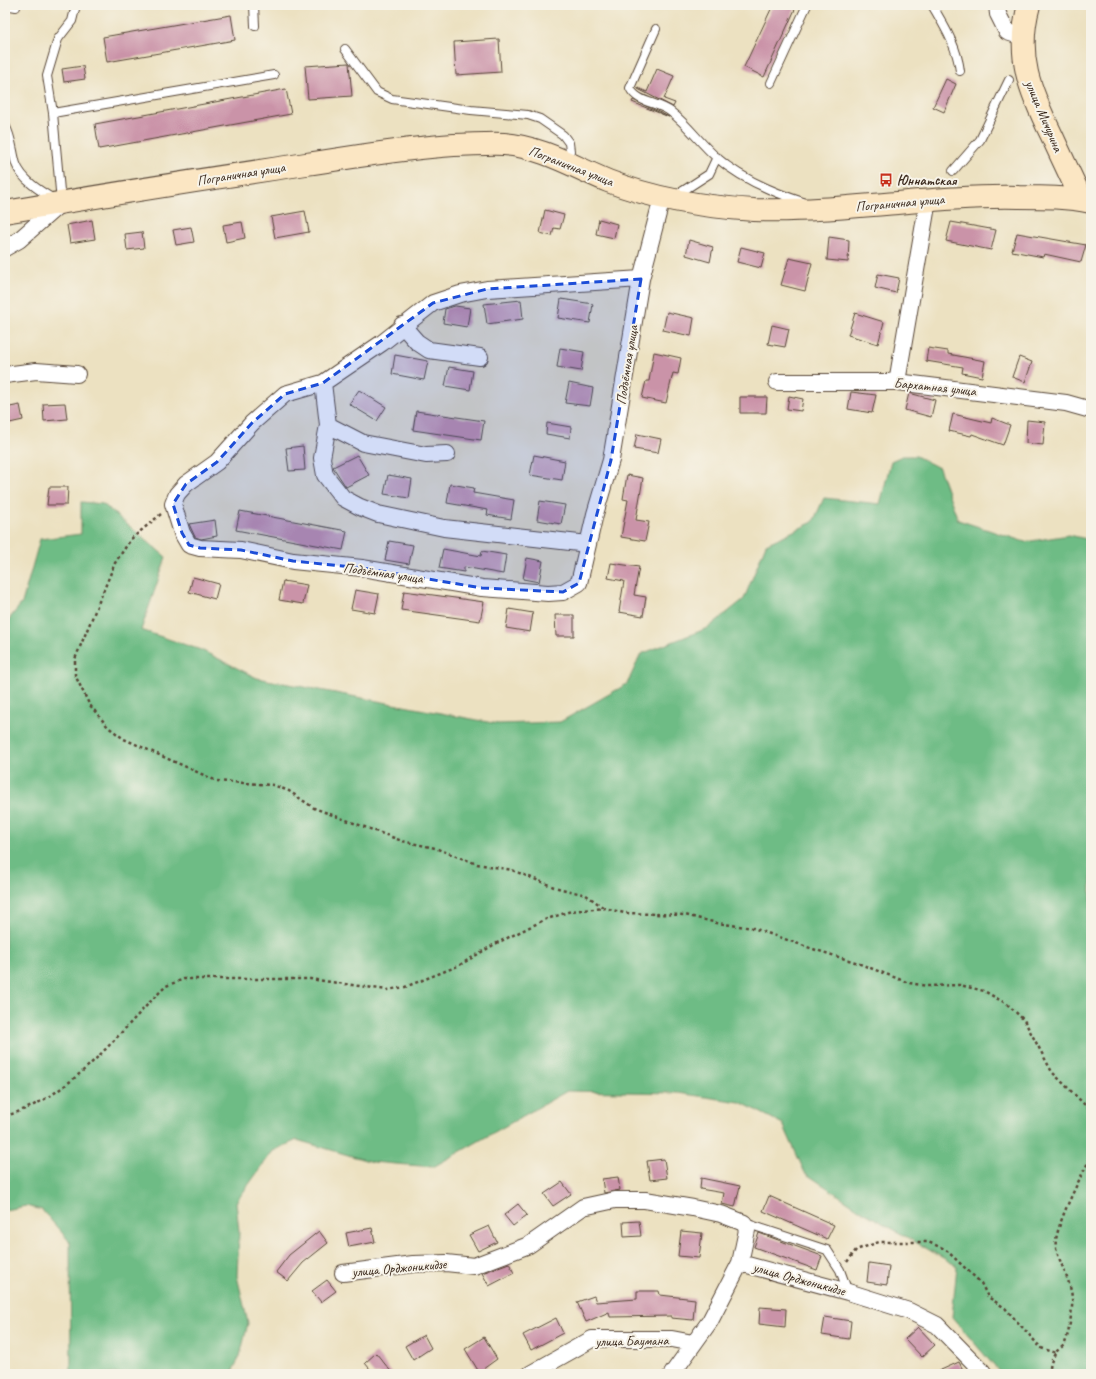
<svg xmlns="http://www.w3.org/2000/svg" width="1096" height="1379" font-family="Caveat,sans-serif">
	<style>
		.forest { fill: #6ebc85; stroke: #547352 }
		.building { fill: #ca93a8 }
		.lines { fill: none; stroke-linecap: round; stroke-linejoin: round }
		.lane-casing { stroke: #564536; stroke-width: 10 }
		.street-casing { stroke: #564536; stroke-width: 18 }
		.secondary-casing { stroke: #564536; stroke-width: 24 }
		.path { stroke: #564536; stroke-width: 2.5; stroke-dasharray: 3 3; stroke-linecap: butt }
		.lane { stroke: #fff; stroke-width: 8 }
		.street { stroke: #fff; stroke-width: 16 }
		.secondary { stroke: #fbe6c3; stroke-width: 22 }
		.marked { fill: #1d4ed8; fill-opacity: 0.2; stroke: #1d4ed8; stroke-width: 3; stroke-dasharray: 8 5; stroke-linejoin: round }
		.labels { text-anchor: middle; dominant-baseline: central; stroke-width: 4; stroke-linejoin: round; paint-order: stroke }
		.street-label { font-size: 14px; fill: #3b2a1e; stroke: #f7f3e8 }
		.poi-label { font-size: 14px; font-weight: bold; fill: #3b2a1e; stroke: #f7f3e8; text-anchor: start }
	</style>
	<rect width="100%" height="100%" fill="#f7f3e8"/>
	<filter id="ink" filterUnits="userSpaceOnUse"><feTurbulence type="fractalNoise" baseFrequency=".025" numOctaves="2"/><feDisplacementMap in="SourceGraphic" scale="8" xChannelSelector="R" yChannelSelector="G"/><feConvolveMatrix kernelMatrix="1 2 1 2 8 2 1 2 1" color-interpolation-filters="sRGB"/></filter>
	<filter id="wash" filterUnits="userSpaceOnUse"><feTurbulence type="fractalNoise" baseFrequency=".012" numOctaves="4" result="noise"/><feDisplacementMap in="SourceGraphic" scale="16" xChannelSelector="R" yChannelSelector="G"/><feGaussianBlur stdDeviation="0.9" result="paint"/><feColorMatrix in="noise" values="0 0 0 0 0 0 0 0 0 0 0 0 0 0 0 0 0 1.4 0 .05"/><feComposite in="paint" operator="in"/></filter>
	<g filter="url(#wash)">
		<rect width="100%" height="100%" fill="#ece1c1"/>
		<path class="forest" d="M902,456h14l23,12 19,52 67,22 44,-7 22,5v834h-90l-49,-57 5,-51 -92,-53 -60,-40 -22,-49 -43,-22 -62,-9 -111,-2 -134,76 -61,-5 -75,-22 -24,11 -37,51 3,30 -2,44 11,47 -8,33 -9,18h-160l-1,-132 -28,-32 -16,-4 -21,4v-586l17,-21 18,-64 41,-5v-32l22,2 63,53 -25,73 60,20 56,28 241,46 62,-2 67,-38 14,-30 67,-26 36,-29 22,-55 47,-22 11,-24 56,6 11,-43z"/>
		<g id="blocks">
			<path class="building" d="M773,5h24l-33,72 -20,-10z
				M231,15l4,25 -128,22 -4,-25z
				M499,39l2,33 -45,3 -2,-33z
				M349,63l3,33 -44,3 -3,-33z
				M83,66l2,13 -21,3 -2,-13z
				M657,69l17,7 -10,23 11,4 -2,4 -35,-18v-1l9,4z
				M946,79l10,5 -12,28 -11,-5z
				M286,89l5,25 -192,35 -4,-25z
				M633,100l30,14 6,3 -37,-15z
				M545,210l19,5 -4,14 -6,-1 -2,8 -12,-3z
				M305,211l4,21 -34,6 -4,-21z
				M599,219l18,5 -3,14 -18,-4z
				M92,220l3,19 -25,4 -3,-18z
				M242,222l3,16 -19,4 -3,-17z
				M951,222l45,8 -5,20 -45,-9z
				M191,227l3,15 -18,3 -3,-15z
				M142,232l2,16 -17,2 -2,-16z
				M1017,233l69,12 -5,17 -37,-8 -1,3 -31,-6z
				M829,237l20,3 -1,22 -21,-2z
				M689,240l24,7 -3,15 -24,-7z
				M741,247l24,6 -4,15 -24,-6z
				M789,258l23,5 -7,28 -24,-6z
				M878,274l21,4 -3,15 -21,-5z
				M561,299l32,5 -3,19 -32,-5z
				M521,300l2,19 -36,5 -3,-20z
				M455,306l15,2 -3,19 -24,-4 2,-14z
				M667,312l27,6 -3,18 -28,-6z
				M855,313l29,9 -6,22 -30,-9z
				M772,325l17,4 -4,18 -17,-3z
				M560,348l24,4 -3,19 -24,-4z
				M928,348l20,3v3l37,7 -3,16 -20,-4 1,-6 -37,-6z
				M654,352l27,6 -3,16 -5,-1 -7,30 -24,-5 4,-17h3z
				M395,355l33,6 -4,19 -32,-6z
				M1019,357l13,5 -7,20 -13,-5z
				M449,367l24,4 -3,19 -25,-4z
				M569,383l24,5 -3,18 -25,-3z
				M359,390l27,17 -9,14 -28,-17z
				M851,392l25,3 -4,18 -24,-4z
				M909,393l26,7 -4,17 -26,-7z
				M789,396l14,3 -2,12 -14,-2z
				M740,397h27l-1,16h-26z
				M65,403l2,16 -23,2 -1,-17z
				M20,405l3,15 -18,4v-16z
				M416,411l68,10 -3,19 -68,-10z
				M953,414l38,9 1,-5 18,7 -7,20 -31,-11 -1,2 -22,-5z
				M1027,420l18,2 -2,23 -17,-2z
				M547,423l24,4 -1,11 -24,-4z
				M637,434l24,5 -3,14 -24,-4z
				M303,446l2,24 -16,1 -3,-23z
				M357,455l12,20 -23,12 -13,-20z
				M534,455l31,6 -3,19 -32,-5z
				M388,475l24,4 -3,19 -25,-4z
				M627,475l16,3 -7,42 13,2 -4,19 -24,-4 7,-37 -5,-1z
				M450,484l24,4 -1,5 41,7 -3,19 -24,-4 1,-5 -41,-7z
				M49,487h19l-1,18h-20z
				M540,501l25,4 -4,19 -24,-4z
				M240,511l107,20 -4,19 -107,-20z
				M215,520l2,16 -16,3 -6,-2 -6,-13z
				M389,541l24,4 -4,19 -24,-4z
				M443,549l38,7 1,-5 24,4 -3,19 -39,-7v5l-25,-4z
				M527,558l16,3 -4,21 -16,-3z
				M611,563l28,4 -5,28 12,2 -3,19 -24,-4 5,-31 -16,-3z
				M193,577l26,7 -4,15 -26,-7z
				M283,581l24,4 -4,19 -24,-4z
				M355,590l24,4 -4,19 -24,-4z
				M404,591l80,11 -4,19 -79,-11z
				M509,609l24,4 -3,19 -24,-4z
				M555,615h19v21h-18z
				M664,1159l3,19 -17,2 -3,-19z
				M618,1177l2,13 -16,3 -2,-14z
				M701,1178l39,8 -5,21 -13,-3 2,-11 -24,-4z
				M562,1182l9,12 -18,12 -9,-12z
				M769,1196l65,29 -7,14 -64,-28z
				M518,1204l9,11 -14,11 -9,-11z
				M639,1221l2,15 -17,1 -1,-15z
				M489,1226l8,16 -19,9 -9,-16z
				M372,1228l3,14 -26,5 -3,-14z
				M319,1231l9,12 -25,20 -15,18 -12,-9 13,-17z
				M681,1231l21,2 -3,25 -21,-2z
				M759,1233l63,23 -5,14 -63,-23z
				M509,1263l5,10 -25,13 -7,-13z
				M869,1263l20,3 -2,19 -20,-3z
				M327,1280l9,11 -15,11 -9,-11z
				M637,1291h22l1,4 35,4 -2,21 -22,-2v-2l-61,1 -1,-5 -23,10 -9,-20 17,-6 2,6 41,-3z
				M760,1307l26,2 -1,18 -26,-3z
				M825,1317l26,4 -2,18 -27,-4z
				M556,1318l7,15 -32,17 -8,-15z
				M918,1327l17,18 -13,12 -17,-18z
				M424,1335l7,13 -18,12 -8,-14z
				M484,1337l13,22 -18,13 -14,-23z
				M376,1353l17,21h-19l-9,-11z
				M959,1362l6,12h-33z"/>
		</g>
	</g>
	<g filter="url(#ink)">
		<use href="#blocks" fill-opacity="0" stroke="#564536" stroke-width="1"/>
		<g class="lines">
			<g class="lane-casing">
				<path id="lane" d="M5,5l11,2
					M254,5l1,21
					M932,5c12,21 25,41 28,66
					M656,29l-26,59c7,15 28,14 41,24 17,13 29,31 45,45 25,22 56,35 87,45
					M345,49l32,43 15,7 79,11 57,5 12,4 23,16 6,8 1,8 -3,11
					M771,83l36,-78
					M53,113l-6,-37 11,-37 14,-18 4,-16
					M5,125c7,13 7,25 11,39 6,16 24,27 38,35
					M953,171l27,-31 29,-60
					M675,196l34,-22 8,-17
					M61,202l-8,-89 221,-38
					M745,1223l82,27 13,20 8,22"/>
			</g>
			<g class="street-casing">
				<path id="street" d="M997,5l1,9 9,18 16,5
					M5,248l14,-8 42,-37
					M641,279l-154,10 -27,5 -27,9 -51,40 -59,40 -38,11 -33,29 -35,39 -31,22 -9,10 -4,10 9,29 7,12 11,3 41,2 52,11 69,7 120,20 66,5 15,-1 16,-9 16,-69 16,-54 30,-181 21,-81
					M402,325l15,17 12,8 51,7
					M5,375l31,-4 41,3
					M777,382h120l169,21 25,7
					M897,382l31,-182
					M323,383l5,42 -6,33 3,17 18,23 17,9 18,7 66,14 144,16
					M328,425l35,18 63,12 21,-1
					M740,1263l108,29 61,19 28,14 46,47
					M343,1273l70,-9 33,-1 28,3 55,-21 54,-38 32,-7h30l48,8 28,6 23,9 3,7 -7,33 -30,58 -38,53
					M530,1374l62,-35h80l21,4"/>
			</g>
			<g class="secondary-casing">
				<path id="secondary" d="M1029,5c-14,51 1,86 23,131 10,22 20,43 30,64
					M5,212c100,-17 200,-33 301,-48 49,-7 98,-16 148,-19 17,0 33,-2 50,-1 38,3 70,23 104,37 46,18 97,26 146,29 89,3 177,-15 265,-13 24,0 49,0 72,5"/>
			</g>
			<path class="path" d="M161,514l-30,25 -16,24 -40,96v16l14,29 19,23 16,12 93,42 56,4 16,6 25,17 88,33 33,7 42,16 35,6 42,17 32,8 18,13
				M5,1116c69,-19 112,-83 161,-130l18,-7h126l77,11 18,-3 53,-21 37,-22 49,-24 27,-9 34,-3 19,5 61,2 32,8 36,5 63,22 39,12 54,21 18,3 33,-1 24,6 23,13 17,16 28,52 39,39
				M847,1262l9,-12 23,-8h49l17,7 36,34 7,14 17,11 36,40 15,5
				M1050,1374c-1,-7 2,-17 7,-23 2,-2 7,-5 8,-8 4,-10 6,-26 7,-36 2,-22 -11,-39 -16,-59 -4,-17 26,-74 35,-91"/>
			<use href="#lane" class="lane"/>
			<use href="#street" class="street"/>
			<use href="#secondary" class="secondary"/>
		</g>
	</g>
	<path class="marked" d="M641,279l-30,181 -32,123 -16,9 -81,-4 -120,-20 -69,-7 -52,-11 -41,-2 -11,-3 -7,-12 -9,-29 13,-20 31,-22 35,-39 33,-29 38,-11 110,-80 54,-14z"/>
	<defs>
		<g id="bus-bare" transform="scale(1.08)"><path d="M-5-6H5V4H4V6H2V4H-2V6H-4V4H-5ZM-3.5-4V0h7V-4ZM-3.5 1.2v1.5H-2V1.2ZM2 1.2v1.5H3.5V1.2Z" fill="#c8321e" stroke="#f7f3e8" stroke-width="2.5" paint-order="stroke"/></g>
	</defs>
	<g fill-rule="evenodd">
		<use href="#bus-bare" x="886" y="180"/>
	</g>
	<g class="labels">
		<g class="street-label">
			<text transform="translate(1044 116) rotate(67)">улица Мичурина</text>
			<text transform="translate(571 166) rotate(21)">Пограничная улица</text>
			<text transform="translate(241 174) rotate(-9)">Пограничная улица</text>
			<text transform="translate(900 203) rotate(-5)">Пограничная улица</text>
			<text transform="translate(627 365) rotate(-81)">Подъёмная улица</text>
			<text transform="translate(935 387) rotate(6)">Бархатная улица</text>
			<text transform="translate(383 573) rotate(8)">Подъёмная улица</text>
			<text transform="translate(399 1268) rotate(-5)">улица Орджоникидзе</text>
			<text transform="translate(799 1279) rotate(15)">улица Орджоникидзе</text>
			<text transform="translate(632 1341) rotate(-1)">улица Баумана</text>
		</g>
		<g class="poi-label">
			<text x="897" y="180">Юннатская</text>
		</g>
	</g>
	<rect width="1096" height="1379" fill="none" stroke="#f7f3e8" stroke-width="20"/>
</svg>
